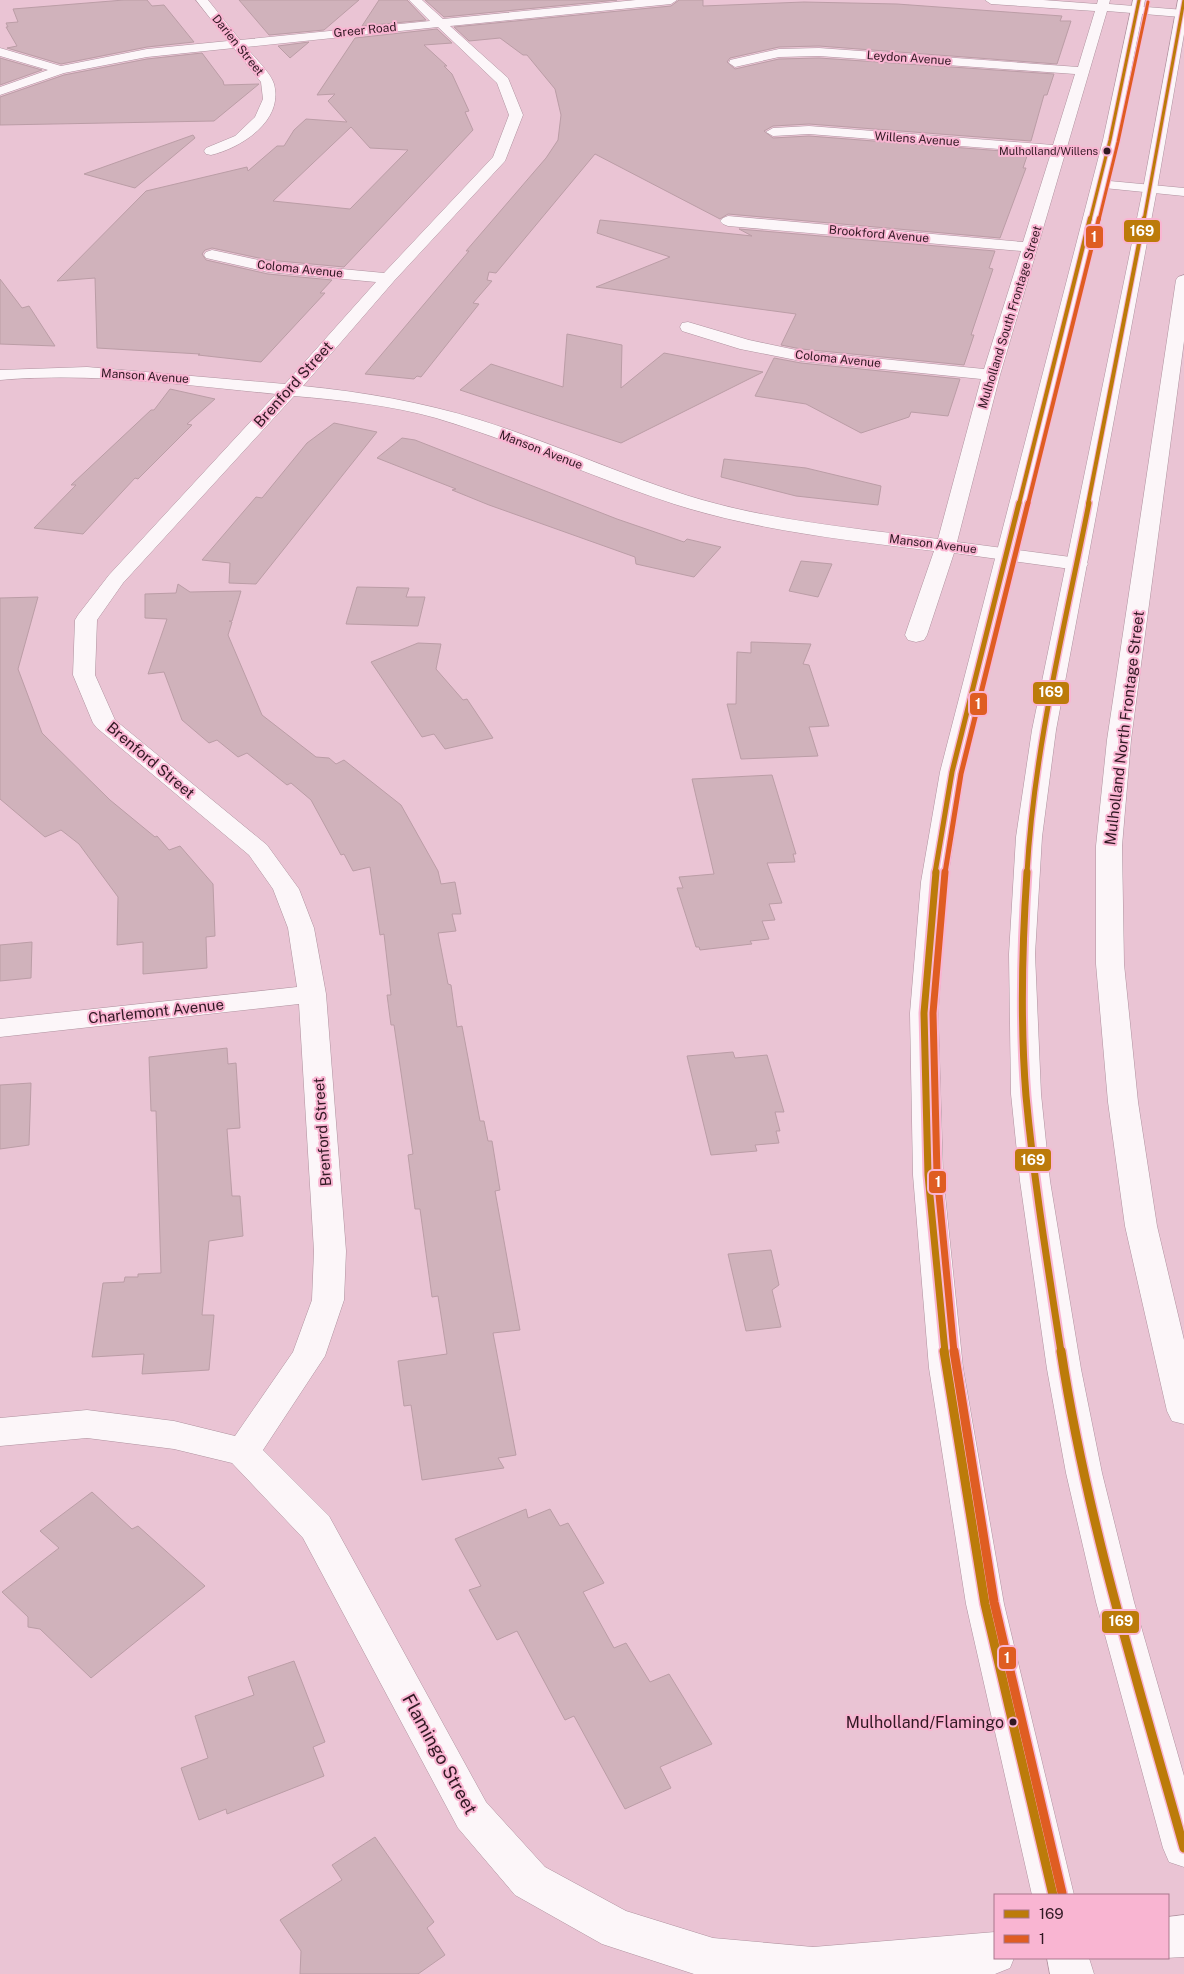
<svg xmlns="http://www.w3.org/2000/svg" width="1184" height="1974" font-family="'Public Sans',sans-serif">
	<style>
		.building { fill: #d0b2bb; stroke: #bb9da6; fill-rule: evenodd }
		.lines { fill: none; stroke-linecap: round; stroke-linejoin: round }
		.street-casing { stroke: #af929f; stroke-width: 1 }
		.secondary-casing { stroke: #af929f; stroke-width: 1 }
		.street { fill: #fcf6f9; fill-rule: evenodd }
		.secondary { fill: #fcf6f9; fill-rule: evenodd }
		.bus-1-far4-casing { stroke: #f9b5d2; stroke-width: 5 }
		.bus-1-far3-casing { stroke: #f9b5d2; stroke-width: 6 }
		.bus-1-far2-casing { stroke: #f9b5d2; stroke-width: 8 }
		.bus-1-far1-casing { stroke: #f9b5d2; stroke-width: 11 }
		.bus-1-casing { stroke: #f9b5d2; stroke-width: 12 }
		.bus-2-far4-casing { stroke: #f9b5d2; stroke-width: 5 }
		.bus-2-far3-casing { stroke: #f9b5d2; stroke-width: 6 }
		.bus-2-far2-casing { stroke: #f9b5d2; stroke-width: 8 }
		.bus-2-far1-casing { stroke: #f9b5d2; stroke-width: 11 }
		.bus-2-casing { stroke: #f9b5d2; stroke-width: 12 }
		.bus-1-far4 { stroke: #bc7b0a; stroke-width: 3 }
		.bus-1-far3 { stroke: #bc7b0a; stroke-width: 4 }
		.bus-1-far2 { stroke: #bc7b0a; stroke-width: 5 }
		.bus-1-far1 { stroke: #bc7b0a; stroke-width: 7 }
		.bus-1 { stroke: #bc7b0a; stroke-width: 9 }
		.bus-2-far4 { stroke: #df5d22; stroke-width: 3 }
		.bus-2-far3 { stroke: #df5d22; stroke-width: 4 }
		.bus-2-far2 { stroke: #df5d22; stroke-width: 5 }
		.bus-2-far1 { stroke: #df5d22; stroke-width: 7 }
		.bus-2 { stroke: #df5d22; stroke-width: 9 }
		.bus-dot { fill: #311823; stroke: #f9b5d2; stroke-width: 2 }
		.labels { text-anchor: middle; dominant-baseline: central; stroke-width: 4; stroke-linejoin: round; paint-order: stroke }
		.far-bus-label { font-size: 11px; fill: #311823; stroke: #f9b5d2; text-anchor: end }
		.far-street-label { font-size: 12px; fill: #311823; stroke: #f9b5d2 }
		.street-label { font-size: 15px; fill: #311823; stroke: #f9b5d2 }
		.near-bus-label { font-size: 16px; fill: #311823; stroke: #f9b5d2; text-anchor: end }
		.near-street-label { font-size: 18px; fill: #311823; stroke: #f9b5d2 }
		.line-badge { stroke: #f9b5d2; stroke-width: 2 }
		.badge-label { font-size: 14px; text-anchor: middle; font-weight: bold; fill: #fff }
	</style>
	<rect width="100%" height="100%" fill="#eac4d4"/>
	<path class="building" d="M124,0h23l5,6 12,-1 30,37 -47,5 -86,17 -54,-16 10,-2 -11,-19h2l-2,-4 12,-1 -5,-13z
		M239,0h120l-35,30 -55,5z
		M379,0h28l19,20 -64,6z
		M425,0h192l-173,17z
		M679,0h24v6l101,-4 93,2 165,12 -2,5h11l-14,43 -238,-18 -40,1 -49,11 -3,4 8,7 44,-10 40,-1 235,16 -7,21h-3l-13,46 -222,-17 -36,2 -9,5 9,7 36,-2 219,17 -5,15h3l-26,70 -272,-24 -8,5 -125,-65 -99,119 -7,-1 -2,8 5,1 -19,22 6,1 -58,73 -4,-1 -3,3 -49,-5 104,-123h-3l80,-93 12,-18 3,-25 -6,-26 -28,-34h-4l-23,-17 -31,3 -15,-14 217,-21z
		M437,29l15,14 -28,2 23,21h-3l8,8 17,37 -4,1 8,18 -129,137 -76,-7 -56,-12 -7,2 -3,4 4,6 62,14 64,6 -12,13h5l-64,69 -63,-7 2,-1 -103,-6 -2,-70 -38,3 89,-90 101,-24 1,4 29,-25h7l10,-16 12,-11 41,3 -19,-21 7,-7 -18,1 38,-57zM351,127l19,21 38,2 -58,59 -77,-8z
		M309,42l-19,16 -12,-12z
		M202,53l21,28 1,4 35,-1 -45,37 -214,4v-28l64,-22 83,-16z
		M0,58l42,12 -42,15z
		M193,135l2,3 -60,50 -51,-14z
		M600,220l152,16 -13,-7 256,22 -6,17 4,1 -22,66h3l-10,30 -163,-16 -20,-4 15,-31 -200,-27 74,-30 -73,-24z
		M0,279l22,29 7,-2 26,40 -55,-2z
		M567,334l55,11 -1,43 43,-35 99,19 -142,71 -161,-53 31,-26 72,23z
		M774,358l27,5 159,16 -12,37 -37,-4 -2,5 -48,16 -55,-29 -51,-8z
		M170,389l45,10 -28,25 5,1 -54,54 -3,-1 -52,56 -49,-6 42,-43h-5l80,-75h3z
		M334,423l43,9 -121,152 -27,-1 1,-20 -28,-3 54,-63 6,1 45,-55z
		M402,438l13,2 202,79 67,23 3,-3 34,8 -27,30 -58,-13 -1,-7 -146,-52 -37,-15 4,-1 -79,-31z
		M724,459l82,9 75,18 -3,19 -82,-9 -75,-19z
		M801,561l31,3 -14,33 -29,-6z
		M178,584l12,8 51,-1 -9,30h-3l3,1 -4,13 34,80 54,42 13,1 7,6 8,-4 57,45 37,66 3,13 14,-2 6,32h-9l4,17 -18,2 10,51 3,1 6,42 5,-1 18,95h4l4,20h4l8,49 -5,1 25,139 -27,3 23,122 -18,3 6,10 -82,12 -11,-75 -7,1 -6,-45 49,-7 -9,-58 -6,1 -12,-88h-5l-7,-54 5,-1 -19,-129h-3l-4,-30h4l-7,-61 -4,1 -10,-68 -17,4 -9,-17 -3,1 -30,-55 -20,-17 -4,2 -40,-32 -9,4 -21,-17 -8,3 -27,-23 -18,-48 -16,2 19,-55 -22,-1v-24l31,-1z
		M357,587l52,1 -3,9h19l-7,29 -72,-2z
		M38,597l-20,72 24,64 68,67 45,37 2,-1 12,14 11,-4 33,38 2,52 -9,1 1,31 -64,6v-32l-26,3 1,-48 -39,-53 -18,-14 -16,7 -45,-38v-201z
		M751,642l60,2 -8,20 6,1 20,61 -20,1 9,29 -77,3 -14,-55h9l1,-52 14,1z
		M418,643l23,1 -5,25 27,31 4,-1 26,39 -48,11 -11,-15 -12,3 -51,-75z
		M772,775l24,79h-3l2,8 -28,1 15,40 -13,1 6,16 -13,1 7,18 -19,2 2,3 -52,6 -1,-3h-3l-19,-59h6l-4,-11 35,-3 -22,-95z
		M32,942l-1,36 -31,3v-36z
		M227,1048l1,16 8,-1 4,65 -13,1 5,67h8l3,40 -34,5 -7,74h12l-5,55 -67,4 2,-20 -52,3 11,-74 21,-1 1,-5h13v-3l23,-1 -5,-162h-5l-2,-54z
		M733,1052l2,6 32,-3 17,57h-9l5,19h-4l3,12 -24,2 2,6 -46,4 -24,-99z
		M31,1083l-2,62 -29,4v-64z
		M771,1250l8,35 -7,5 9,37 -35,4 -18,-77z
		M92,1492l40,37 6,-3 67,60 -114,92 -51,-49 -12,-2v-10l-26,-25 57,-44 -19,-17z
		M526,1509l2,9 22,-9 10,17 8,-3 36,60 -21,9 31,56 12,-5 24,39 19,-8 43,70 -52,23 11,21 -46,21 -51,-93 -9,4 -48,-89 -20,9 -28,-50 12,-4 -26,-47z
		M294,1661l31,81 -12,5 11,29 -97,38 -1,-5 -27,11 -18,-52 27,-10 -13,-42 59,-21 -6,-18z
		M375,1837l59,85 -7,6 18,27 -27,19h-118l1,-23 -21,-31 62,-40 -10,-15z"/>
	<g class="lines">
		<g class="street-casing">
			<path id="street" d="M196,0h12l32,40 190,-19 -21,-21h13l21,19 193,-19h41l-6,4 -221,22 58,52 15,37 -18,46 -111,120 -91,105c60,6 119,16 177,34 71,22 138,54 209,76 81,25 165,32 249,43l43,-160 -180,-18 -61,-12 -58,-18 -2,-4 2,-4 6,-1 61,18 52,11 183,18 37,-118 -293,-25 -5,-2 -3,-3 3,-3 5,-2 295,26 28,-89 -242,-19 -36,2 -7,-4 7,-4 36,-2 244,19 22,-71 -256,-18 -40,1 -44,10 -6,-4 1,-3 49,-11 40,-1 259,19 17,-56 -104,-7 -6,-4h58l54,4 1,-4h12l-1,4 75,6v6l-3,1 -74,-6 -107,364 -43,167 121,16 7,2 3,4 -3,4 -7,2 -124,-17 -27,82 -3,5 -8,2 -8,-2 -3,-5 29,-84c-87,-11 -175,-20 -260,-47 -80,-26 -157,-62 -238,-86 -46,-13 -95,-18 -142,-22l-171,187 -26,37 -2,55 20,45 152,125 32,44 15,39 12,66 20,257 -2,49 -19,56 -62,94 66,66 157,286 59,65 81,44 87,27 100,9 182,-15v26h19l-4,10 -15,6h-301l-92,-30 -87,-49 -57,-67 -155,-290 -71,-75 -58,-14 -87,-11 -87,8v-28l87,-8 87,11 61,15 58,-84 19,-52 2,-49 -15,-247 -299,33v-18l297,-32 -9,-59 -15,-39 -24,-34 -152,-127 -4,-5 -20,-48 2,-55 3,-5 31,-40 167,-181c-92,-9 -184,-22 -276,-14v-10l87,-3 198,17 91,-102 -108,-10 -62,-14 -2,-3 2,-3 6,-2 56,12 116,11 109,-116 16,-42 -12,-32 -59,-56 -192,20c7,9 25,26 28,37 10,37 -33,64 -63,71l-5,-1 -2,-3 2,-3 29,-12 20,-19 8,-18 -2,-17 -27,-34 -87,9 -83,16 -64,22v-8l48,-17 -48,-14v-8l61,18 86,-17 81,-8z
				M1099,180l85,8v8l-90,-9 -2,-3 2,-3z
				M1184,275v66l-53,399 -9,106 2,118 14,138 19,124 27,114v84l-12,-3 -5,-10 -42,-185 -17,-124 -12,-138v-118l11,-106 69,-460 2,-3z
				M1184,1915v42l-19,1h3v-41z"/>
		</g>
		<g class="secondary-casing">
			<path id="secondary" d="M1133,0h12l-28,140 -153,632 -17,110 -9,131 5,162 20,193 41,236 70,291h-42l-66,-291 -37,-236 -16,-193 -3,-162 11,-131 19,-110 163,-632z
				M1178,0h6v34l-27,155 -101,541 -14,107 -7,117 6,140 9,87 31,188 21,104 32,129 50,174v91l-15,-5 -6,-14 -67,-246 -30,-129 -19,-104 -27,-188 -9,-87 -2,-140 7,-117 16,-107 111,-541z
				M1047,1958h42l5,16h-44z"/>
		</g>
		<use href="#street" class="street"/>
		<use href="#secondary" class="secondary"/>
		<g class="bus-1-far4-casing">
			<path id="bus-1-far4" d="M1090,220l20,-80 29,-140
				M1144,220l40,-220"/>
		</g>
		<g class="bus-1-far3-casing">
			<path id="bus-1-far3" d="M1019,504l71,-286
				M1088,504l56,-286"/>
		</g>
		<g class="bus-1-far2-casing">
			<path id="bus-1-far2" d="M935,873l17,-101 67,-269
				M1027,873c7,-125 38,-248 62,-370"/>
		</g>
		<g class="bus-1-far1-casing">
			<path id="bus-1-far1" d="M936,872l-12,141 4,162 17,177
				M1027,872c-5,74 -7,150 -1,224 8,86 22,171 35,256"/>
		</g>
		<g class="bus-1-casing">
			<path id="bus-1" d="M944,1351l41,253 68,291
				M1061,1351c26,169 77,333 123,497"/>
		</g>
		<g class="bus-2-far4-casing">
			<path id="bus-2-far4" d="M1099,220l19,-78 30,-140"/>
		</g>
		<g class="bus-2-far3-casing">
			<path id="bus-2-far3" d="M1028,504l71,-286"/>
		</g>
		<g class="bus-2-far2-casing">
			<path id="bus-2-far2" d="M945,873l16,-99 67,-271"/>
		</g>
		<g class="bus-2-far1-casing">
			<path id="bus-2-far1" d="M945,872l-12,141 4,161 17,178"/>
		</g>
		<g class="bus-2-casing">
			<path id="bus-2" d="M954,1351l40,251 68,291"/>
		</g>
		<use href="#bus-1-far4" class="bus-1-far4"/>
		<use href="#bus-1-far3" class="bus-1-far3"/>
		<use href="#bus-1-far2" class="bus-1-far2"/>
		<use href="#bus-1-far1" class="bus-1-far1"/>
		<use href="#bus-1" class="bus-1"/>
		<use href="#bus-2-far4" class="bus-2-far4"/>
		<use href="#bus-2-far3" class="bus-2-far3"/>
		<use href="#bus-2-far2" class="bus-2-far2"/>
		<use href="#bus-2-far1" class="bus-2-far1"/>
		<use href="#bus-2" class="bus-2"/>
	</g>
	<g class="bus-dot">
		<circle cx="1107" cy="151" r="4.5"/>
		<circle cx="1013" cy="1722" r="4.5"/>
	</g>
	<g class="labels">
		<g class="far-bus-label">
			<text x="1098" y="151">Mulholland/Willens</text>
		</g>
		<g class="far-street-label">
			<text transform="translate(365 30) rotate(-6)">Greer Road</text>
			<text transform="translate(238 45) rotate(51)">Darien Street</text>
			<text transform="translate(909 58) rotate(4)">Leydon Avenue</text>
			<text transform="translate(917 139) rotate(4)">Willens Avenue</text>
			<text transform="translate(879 234) rotate(5)">Brookford Avenue</text>
			<text transform="translate(300 269) rotate(6)">Coloma Avenue</text>
			<text transform="translate(1010 317) rotate(-73)">Mulholland South Frontage Street</text>
			<text transform="translate(838 359) rotate(6)">Coloma Avenue</text>
			<text transform="translate(145 376) rotate(4)">Manson Avenue</text>
			<text transform="translate(541 450) rotate(21)">Manson Avenue</text>
			<text transform="translate(933 544) rotate(7)">Manson Avenue</text>
		</g>
		<g class="street-label">
			<text transform="translate(293 384) rotate(-48)">Brenford Street</text>
			<text transform="translate(1124 728) rotate(-83)">Mulholland North Frontage Street</text>
			<text transform="translate(151 760) rotate(40)">Brenford Street</text>
			<text transform="translate(156 1011) rotate(-6)">Charlemont Avenue</text>
			<text transform="translate(322 1132) rotate(-94)">Brenford Street</text>
		</g>
		<g class="near-bus-label">
			<text x="1004" y="1722">Mulholland/Flamingo</text>
		</g>
		<g class="near-street-label">
			<text transform="translate(440 1754) rotate(61)">Flamingo Street</text>
		</g>
	</g>
	<g class="line-badge">
		<rect x="1123" y="219" width="38" height="24" rx="5" fill="#bc7b0a"/>
		<rect x="1085" y="225" width="19" height="24" rx="5" fill="#df5d22"/>
		<rect x="1032" y="681" width="38" height="24" rx="5" fill="#bc7b0a"/>
		<rect x="969" y="692" width="19" height="24" rx="5" fill="#df5d22"/>
		<rect x="1014" y="1148" width="38" height="24" rx="5" fill="#bc7b0a"/>
		<rect x="928" y="1170" width="19" height="24" rx="5" fill="#df5d22"/>
		<rect x="1101" y="1610" width="39" height="24" rx="5" fill="#bc7b0a"/>
		<rect x="998" y="1646" width="19" height="24" rx="5" fill="#df5d22"/>
	</g>
	<g class="badge-label">
		<text x="1142" y="236">169</text>
		<text x="1094" y="242">1</text>
		<text x="1051" y="697">169</text>
		<text x="978" y="709">1</text>
		<text x="1033" y="1165">169</text>
		<text x="938" y="1187">1</text>
		<text x="1121" y="1626">169</text>
		<text x="1007" y="1663">1</text>
	</g>
	<rect x="994" y="1894" width="175" height="65" fill="#f9b5d2" stroke="#a9768c"/>
	<rect x="1004" y="1910" width="25" height="8" fill="#bc7b0a" stroke="#a9768c"/>
	<text x="1039" y="1919" font-size="15" fill="#311823">169</text>
	<rect x="1004" y="1935" width="25" height="8" fill="#df5d22" stroke="#a9768c"/>
	<text x="1039" y="1944" font-size="15" fill="#311823">1</text>
</svg>
